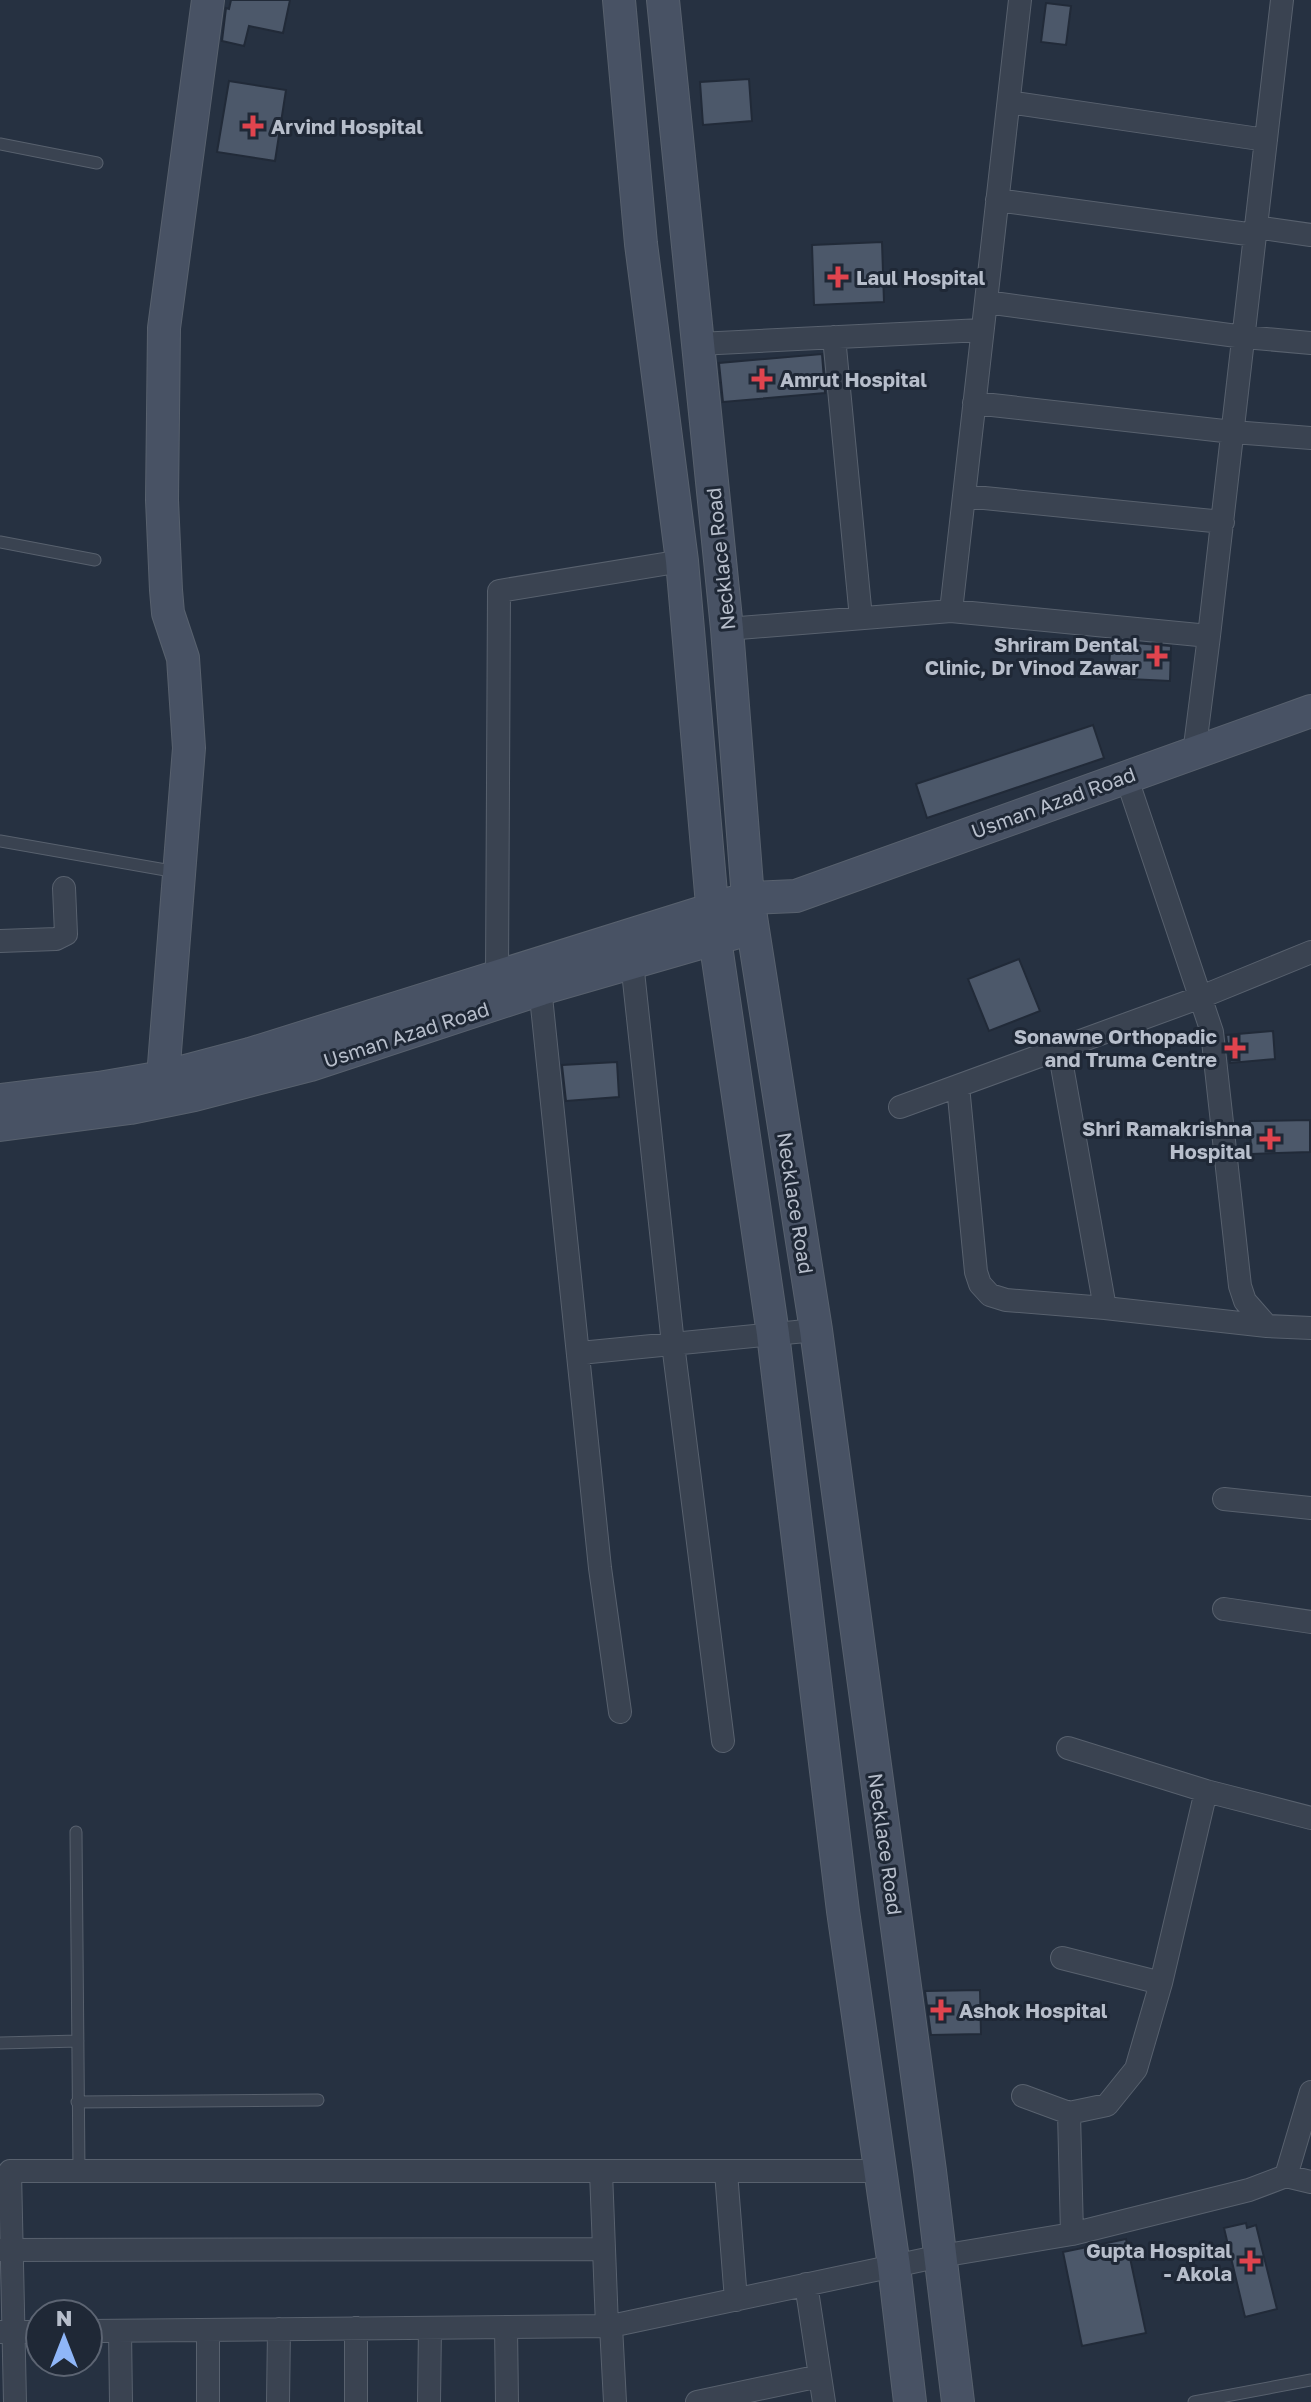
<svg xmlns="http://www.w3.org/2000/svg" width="1311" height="2402" font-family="'Golos Text',sans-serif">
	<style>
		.building { fill: #4c586a; stroke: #212a38; stroke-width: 2 }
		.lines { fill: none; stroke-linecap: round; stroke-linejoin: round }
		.lane-casing { stroke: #58616e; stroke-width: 13 }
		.street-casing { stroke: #58616e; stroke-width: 24 }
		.secondary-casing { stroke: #58616e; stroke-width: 34 }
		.lane { stroke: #3a4351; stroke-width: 11 }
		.street { stroke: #3a4351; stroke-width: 22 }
		.secondary { stroke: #485264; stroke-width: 32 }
		.health-dot { fill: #e0444e; stroke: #1f2836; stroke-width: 3 }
		.labels { text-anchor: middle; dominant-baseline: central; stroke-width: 6; stroke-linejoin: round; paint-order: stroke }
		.poi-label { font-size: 20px; font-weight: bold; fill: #b7becb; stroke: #1f2836; text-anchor: start }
		.street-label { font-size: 20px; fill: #b7becb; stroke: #1f2836 }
	</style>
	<rect width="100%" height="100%" fill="#263141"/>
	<path class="building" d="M231,0h59l-7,33 -34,-7 -5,20 -22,-5 4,-33 3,1z
		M1046,3l25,3 -5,39 -25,-3z
		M749,79l3,42 -49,4 -3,-43z
		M229,81l57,9 -11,71 -58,-9z
		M882,242l2,60 -70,3 -2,-60z
		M822,354l3,39 -102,9 -4,-39z
		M1111,641l60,5 -1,35 -62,-3z
		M1093,725l11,33 -177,60 -11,-34z
		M1019,959l21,52 -51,20 -21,-52z
		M1273,1031l2,28 -45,4 -4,-28z
		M617,1062l2,35 -53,4 -4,-36z
		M1310,1120v32l-59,2 -1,-33z
		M980,1990l1,44 -50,1 -6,-44z
		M1246,2223l1,5 9,-3 21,84 -32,8 -21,-89z
		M1126,2239l20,94 -64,13 -19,-94z"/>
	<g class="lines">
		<g class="lane-casing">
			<path id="lane" d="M0,144l97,19
				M0,542l95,18
				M0,841l177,31
				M76,1832l3,339
				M0,2043l78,-2
				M77,2102l241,-2
				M1194,2402l117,-22"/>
		</g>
		<g class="street-casing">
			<path id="street" d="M1009,102l257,38
				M997,200l258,35
				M1256,227l55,8
				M986,302l258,35 67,6
				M834,337l27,281
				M698,344l284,-14
				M974,403l259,29 78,6
				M964,496l259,26
				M951,611l258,25 -15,118
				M727,629l224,-18 69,-611
				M1209,636l73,-636
				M1126,776l86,256 28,254 5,15 22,25 44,2
				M0,941l56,-2 10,-5 -2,-46
				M632,962l41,382 50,397
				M497,976l2,-385 183,-30
				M539,977l61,591 20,144
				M1059,1049l46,259
				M958,1086l18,186 4,12 10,11 16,5 99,8 162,18
				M900,1107l301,-110 110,-45
				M580,1353l236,-23
				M1224,1499l87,9
				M1224,1609l87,13
				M1068,1748l138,43 105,27
				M1062,1958l99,25
				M1023,2096l46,17 38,-8 29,-36 25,-86 45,-192
				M1069,2113l3,121
				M601,2172l6,154
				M726,2172l10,128
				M1286,2176l25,-84
				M0,2250l604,-1
				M806,2284l18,118
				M611,2326l4,76
				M506,2327l1,75
				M356,2328v74
				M208,2330v72
				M88,2331l523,-5 330,-70 131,-22 177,-44 37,-14 25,6
				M120,2331l1,71
				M0,2332h40
				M15,2402l-5,-231h871
				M278,2402l1,-73
				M429,2402l1,-74
				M697,2402l123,-26"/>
		</g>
		<g class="secondary-casing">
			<path id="secondary" d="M619,0l22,244 41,317 33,378 58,395 70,577 51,355 16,136
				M663,0l64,629 21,269 68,432 114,841 28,231
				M163,1077l26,-329 -6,-90 -15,-45 -2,-23 -4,-90 2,-172 44,-328
				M0,1100l99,-12 64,-11 87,-23 498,-156 48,-2 515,-185
				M0,1125l130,-17 64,-13 116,-30 231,-76 194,-56"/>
		</g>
		<use href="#lane" class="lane"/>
		<use href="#street" class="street"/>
		<use href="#secondary" class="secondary"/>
	</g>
	<g class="health-dot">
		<path d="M249 114h8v8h8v8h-8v8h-8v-8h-8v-8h8z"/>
		<path d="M834 265h8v8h8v8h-8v8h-8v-8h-8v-8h8z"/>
		<path d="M758 367h8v8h8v8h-8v8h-8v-8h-8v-8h8z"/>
		<path d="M1153 644h8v8h8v8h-8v8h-8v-8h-8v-8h8z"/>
		<path d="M1231 1036h8v8h8v8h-8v8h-8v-8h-8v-8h8z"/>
		<path d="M1266 1127h8v8h8v8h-8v8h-8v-8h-8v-8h8z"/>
		<path d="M937 1998h8v8h8v8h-8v8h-8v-8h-8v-8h8z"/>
		<path d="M1246 2249h8v8h8v8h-8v8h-8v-8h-8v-8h8z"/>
	</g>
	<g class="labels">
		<g class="poi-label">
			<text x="271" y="126">Arvind Hospital</text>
			<text x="856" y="277">Laul Hospital</text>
			<text x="780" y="379">Amrut Hospital</text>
			<text x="1139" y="644" text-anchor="end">Shriram Dental<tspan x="1139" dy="23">Clinic, Dr Vinod Zawar</tspan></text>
			<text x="1217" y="1036" text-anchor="end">Sonawne Orthopadic<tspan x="1217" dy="23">and Truma Centre</tspan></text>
			<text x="1252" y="1128" text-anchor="end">Shri Ramakrishna<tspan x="1252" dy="23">Hospital</tspan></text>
			<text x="959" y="2010">Ashok Hospital</text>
			<text x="1232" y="2250" text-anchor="end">Gupta Hospital<tspan x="1232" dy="23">- Akola</tspan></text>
		</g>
		<g class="street-label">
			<text transform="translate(720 559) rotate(-96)">Necklace Road</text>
			<text transform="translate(1053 802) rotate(-20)">Usman Azad Road</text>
			<text transform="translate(406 1034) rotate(-18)">Usman Azad Road</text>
			<text transform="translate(796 1203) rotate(81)">Necklace Road</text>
			<text transform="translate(886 1844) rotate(82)">Necklace Road</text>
		</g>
	</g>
	<g transform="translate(64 2338)"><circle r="38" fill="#1f2836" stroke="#5c6472" stroke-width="2"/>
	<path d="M0-6L14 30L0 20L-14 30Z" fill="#8fb6f8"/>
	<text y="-12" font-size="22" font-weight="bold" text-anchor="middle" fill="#b7becb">N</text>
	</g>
</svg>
